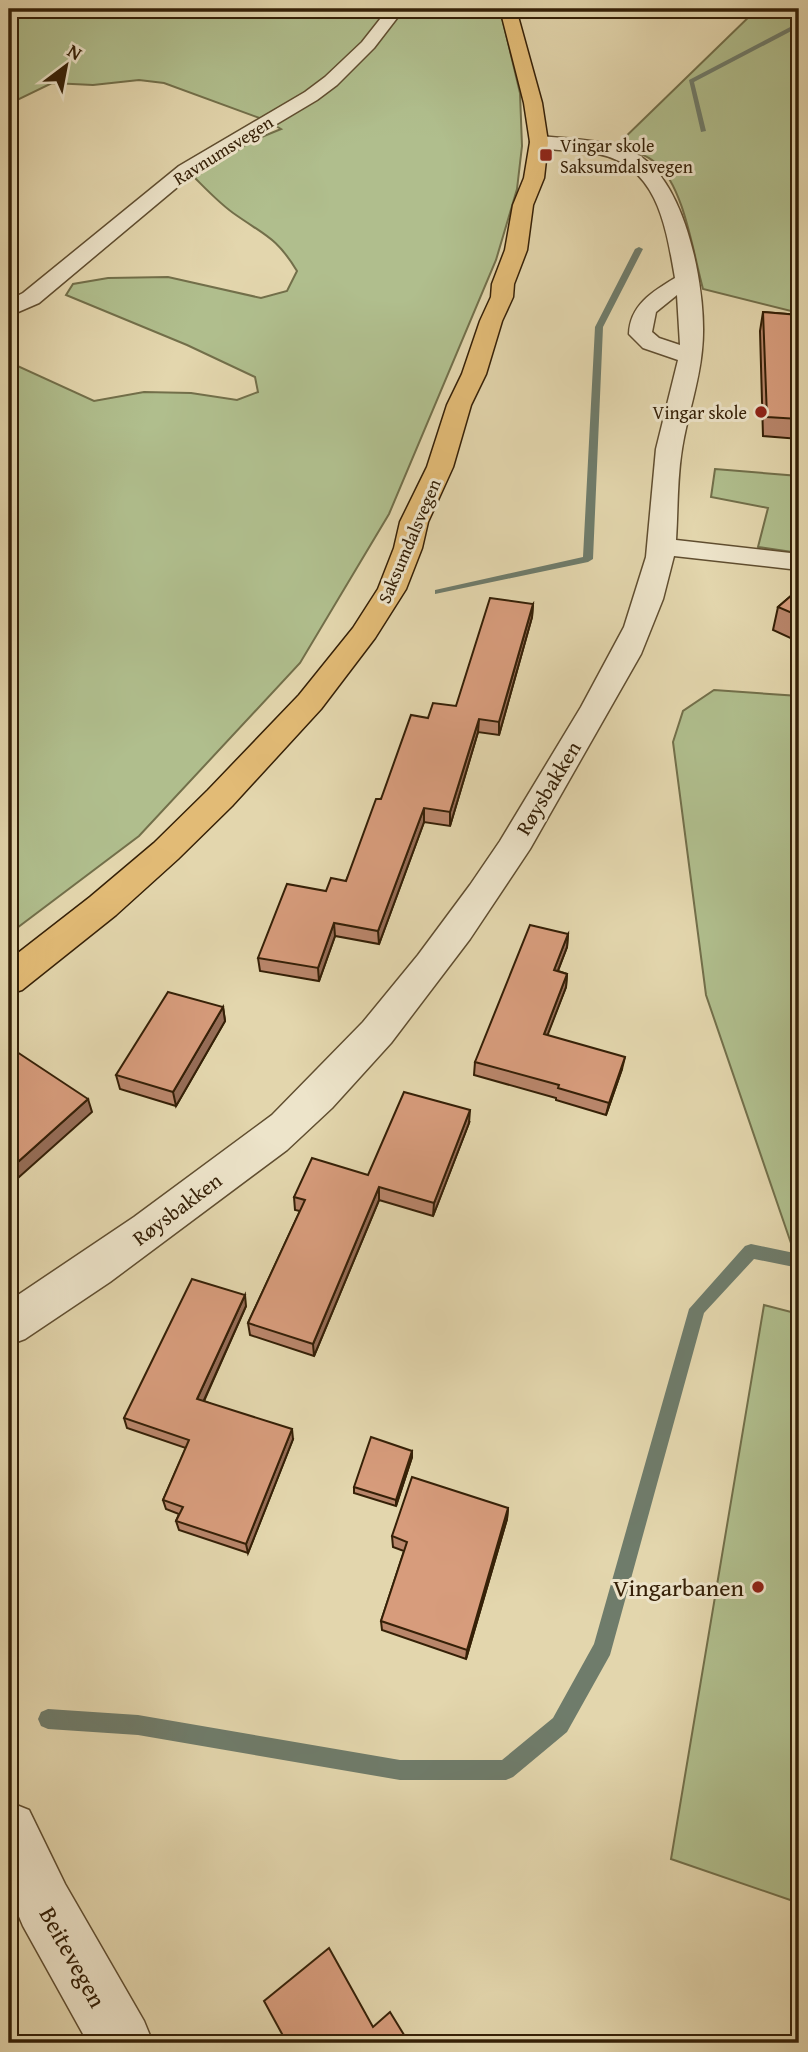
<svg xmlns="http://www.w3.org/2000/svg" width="808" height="2052" font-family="'Gentium Book Plus',serif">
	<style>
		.green { fill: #b0be8d; stroke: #726f4a; stroke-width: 2 }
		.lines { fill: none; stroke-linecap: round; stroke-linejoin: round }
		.stream { fill: #6f7c6b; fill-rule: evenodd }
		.minor-casing { stroke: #604e30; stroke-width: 3 }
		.major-casing { stroke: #352007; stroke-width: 3 }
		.minor { fill: #ede4ca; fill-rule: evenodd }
		.major { fill: #e2bb76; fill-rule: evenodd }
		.wall { fill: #b9866b; stroke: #352007; stroke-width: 2 }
		.shaded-wall { fill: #966d57; stroke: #352007; stroke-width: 2 }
		.building { fill: #d79c7c; stroke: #352007; stroke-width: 2 }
		.poi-dot { fill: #8f2418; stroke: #ede4ca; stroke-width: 2.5 }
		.labels { text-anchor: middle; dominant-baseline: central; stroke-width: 6; stroke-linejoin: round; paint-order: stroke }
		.far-poi-label { font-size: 18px; fill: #352007; stroke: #ede4ca; text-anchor: start }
		.far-street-label { font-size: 18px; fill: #352007; stroke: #ede4ca }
		.street-label { font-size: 21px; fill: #352007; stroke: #ede4ca }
		.near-poi-label { font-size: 24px; fill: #352007; stroke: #ede4ca; text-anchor: end }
		.near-street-label { font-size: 24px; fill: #352007; stroke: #ede4ca }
	</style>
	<rect width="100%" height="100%" fill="#e3d6ad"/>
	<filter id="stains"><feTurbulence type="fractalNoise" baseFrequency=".00286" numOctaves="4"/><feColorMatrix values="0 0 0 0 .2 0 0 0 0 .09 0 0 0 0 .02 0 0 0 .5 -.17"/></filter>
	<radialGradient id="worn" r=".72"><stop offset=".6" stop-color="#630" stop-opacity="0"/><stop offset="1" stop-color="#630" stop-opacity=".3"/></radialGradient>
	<path class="green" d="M9,9h491l20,84 2,53 -5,43 -21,71 -107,254 -89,149 -161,173 -130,98v-572l85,39 50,-9 47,1 46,7 21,-8 -3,-15 -68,-32 -121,-50 7,-11 35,-6 60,-1 93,21 26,-7 10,-20c-20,-33 -31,-35 -61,-56 -15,-10 -29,-25 -42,-38l58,-36 29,-12 -16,-9 -101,-37 -25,-3 -46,5 -41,-2 -43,21z
		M757,9h42v304l-96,-24c-10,-36 -19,-103 -47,-126 -12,-10 -26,-13 -40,-17z
		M715,469l84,7v77l-41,-6 10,-39 -57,-11z
		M714,690l85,6v557l-5,-1 -88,-257 -33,-253 10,-31z
		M764,1305l35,9v589l-128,-44z"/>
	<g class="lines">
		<path class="stream" d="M795,9h4v18l-105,55 12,49 -5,1 -12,-52 105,-55z
			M639,247l4,2 -40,78 -10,232 -5,3 -153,32v-4l148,-33 12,-230 40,-78z
			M751,1244l48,10v14l-45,-9 -50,54 -94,342 -43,77 -54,45 -7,3h-106l-262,-45 -90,-6 -7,-3 -3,-7 3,-7 7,-3 90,6 262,45h102l51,-42 41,-74 95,-335 56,-63z"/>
		<g class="minor-casing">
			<path id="minor" d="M388,9h16l-30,39 -37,37 -20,15 -124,74 -154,129 -30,13v-16l14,-7 156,-127 126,-74 20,-15 37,-35z
				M539,136c32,3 70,3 99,19 50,29 70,142 64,195 -3,34 -15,66 -20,99 -5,30 -4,61 -6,91l123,14v16l-125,-14 -11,43 -22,55 -111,195 -60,90 -79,104 -59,65 -45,42 -177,132 -85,57 -16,6v-44l125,-84 138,-102 91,-93 55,-67 52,-70 30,-44 81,-134 43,-80 22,-70 10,-108 22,-89 -35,-12 -14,-14c1,-29 23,-42 46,-56 -9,-51 -17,-112 -77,-124 -22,-4 -45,-3 -66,-8l-2,-4zM677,295l3,50 -21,-7 -7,-6 4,-20z
				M9,1802l20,8 36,74 79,137 9,22h-65l-65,-117 -14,-33z"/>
		</g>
		<g class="major-casing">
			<path id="major" d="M500,9h16l26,94 6,39 -4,36 -11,27 -6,45 -13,34 -1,13 -11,24 -16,53 -15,31 -18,62 -25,55 -6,26 -16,41 -31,49 -54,71 -89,97 -54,53 -62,56 -94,75 -13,4v-34l81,-63 64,-54 54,-53 91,-95 54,-67 25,-39 16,-41 6,-26 27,-55 20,-62 15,-31 18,-53 11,-24 1,-13 13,-34 8,-45 11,-27 6,-36 -6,-39z"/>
		</g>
		<use href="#minor" class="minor"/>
		<use href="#major" class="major"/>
	</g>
	<path class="wall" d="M763,312l36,3v124l-36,-3 -3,-105z
		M799,589v53l-26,-12 5,-23z
		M533,604l-1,13 -33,118 -21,-3 -28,94 -26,-4 -45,122 -44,-8 -16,45 -59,-10 -2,-13 68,-67 20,-10 35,-82 47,-81 28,-12z
		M568,934l-1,13 -9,24 9,3 -1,13 -19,48 75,34 -16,46 -50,-15v-2l-82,-23 1,-13z
		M223,1007l2,14 -49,85 -56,-17 -4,-14z
		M469,1123l-36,93 -54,-16 -65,156 -64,-21 -2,-12 52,-112 -5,-1 -1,-13 74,-22z
		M246,1306l-42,95 89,38 -45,114 -69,-23 -3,-9 3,-7 -13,-5 -3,-9 23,-52 -59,-20 -3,-10z
		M412,1451v6l-16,49 -42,-13v-6z
		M508,1508l-1,11 -41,140 -84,-29 -1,-9 23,-70 -11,-4 -1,-11z"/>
	<path class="shaded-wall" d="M533,604l-1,13 -33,118v-13z
		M479,719l-1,13 -28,94v-14z
		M424,808v14l-45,122 -1,-13z
		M334,923l1,13 -16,45 -1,-13z
		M568,934l-1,13 -14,36 1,-13z
		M567,974l-1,13 -23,60 1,-13z
		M223,1007l2,14 -49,85 -3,-14z
		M625,1057l-3,12 -16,46 3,-12z
		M88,1099l4,13 -83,74v-16z
		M470,1110l-1,13 -36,93 1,-13z
		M379,1187v13l-65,156 -1,-12z
		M245,1295l1,11 -46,103 -3,-10z
		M292,1429l1,10 -45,114 -2,-9z
		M412,1451v6l-16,49v-6z
		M508,1508l-1,11 -41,140 1,-9z"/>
	<path class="building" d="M763,312l36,3v104l-32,-2z
		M799,589v27l-21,-9z
		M490,598l43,6 -34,118 -20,-3 -29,93 -26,-4 -46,123 -44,-8 -16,45 -60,-10 29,-74 39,7 5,-13 15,3 30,-82h5l30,-84 17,3 5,-15 23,3z
		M530,925l38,9 -14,36 13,4 -23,60 81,23 -16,46 -51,-15 1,-3 -84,-23z
		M168,992l55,15 -50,85 -57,-17z
		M11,1048l77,51 -79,71v-120z
		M404,1092l66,18 -36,93 -55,-16 -66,157 -65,-21 57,-123 -11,-3 18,-39 56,17z
		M192,1279l53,16 -48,104 95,30 -46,115 -70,-23 7,-14 -20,-7 26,-60 -65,-22z
		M371,1437l41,14 -16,49 -42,-13z
		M412,1477l96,31 -41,142 -86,-29 26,-79 -15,-6z
		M329,1948l44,79 17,-15 19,31h-122l-23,-42z"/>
	<g class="poi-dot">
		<rect x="539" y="148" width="14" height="14" rx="3.5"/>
		<circle cx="761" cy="412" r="7"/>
		<circle cx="758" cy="1587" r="7"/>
	</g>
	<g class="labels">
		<g class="far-poi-label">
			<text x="560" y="145">Vingar skole<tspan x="560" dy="21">Saksumdalsvegen</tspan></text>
			<text x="747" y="412" text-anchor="end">Vingar skole</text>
		</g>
		<g class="far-street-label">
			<text transform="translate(223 150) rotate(-32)">Ravnumsvegen</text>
			<text transform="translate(409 541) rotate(-67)">Saksumdalsvegen</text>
		</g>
		<g class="street-label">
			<text transform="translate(548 788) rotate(-59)">Røysbakken</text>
			<text transform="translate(177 1209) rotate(-37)">Røysbakken</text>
		</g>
		<g class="near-poi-label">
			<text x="744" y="1587">Vingarbanen</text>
		</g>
		<g class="near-street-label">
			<text transform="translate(73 1957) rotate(61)">Beitevegen</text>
		</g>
	</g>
	<rect width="808" height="2052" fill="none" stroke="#e3d6ad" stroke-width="35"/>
	<rect x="10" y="10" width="787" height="2031" fill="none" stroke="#352007" stroke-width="3.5"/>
	<rect x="18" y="18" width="773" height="2017" fill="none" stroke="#352007" stroke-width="2"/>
	<g transform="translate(66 66) rotate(32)" stroke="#ede4ca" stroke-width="5" paint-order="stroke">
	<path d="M0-5L12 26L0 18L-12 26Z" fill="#352007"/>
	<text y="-10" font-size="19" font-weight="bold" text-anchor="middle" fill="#352007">N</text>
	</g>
	<rect width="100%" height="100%" filter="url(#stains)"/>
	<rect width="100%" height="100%" fill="url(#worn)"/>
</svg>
